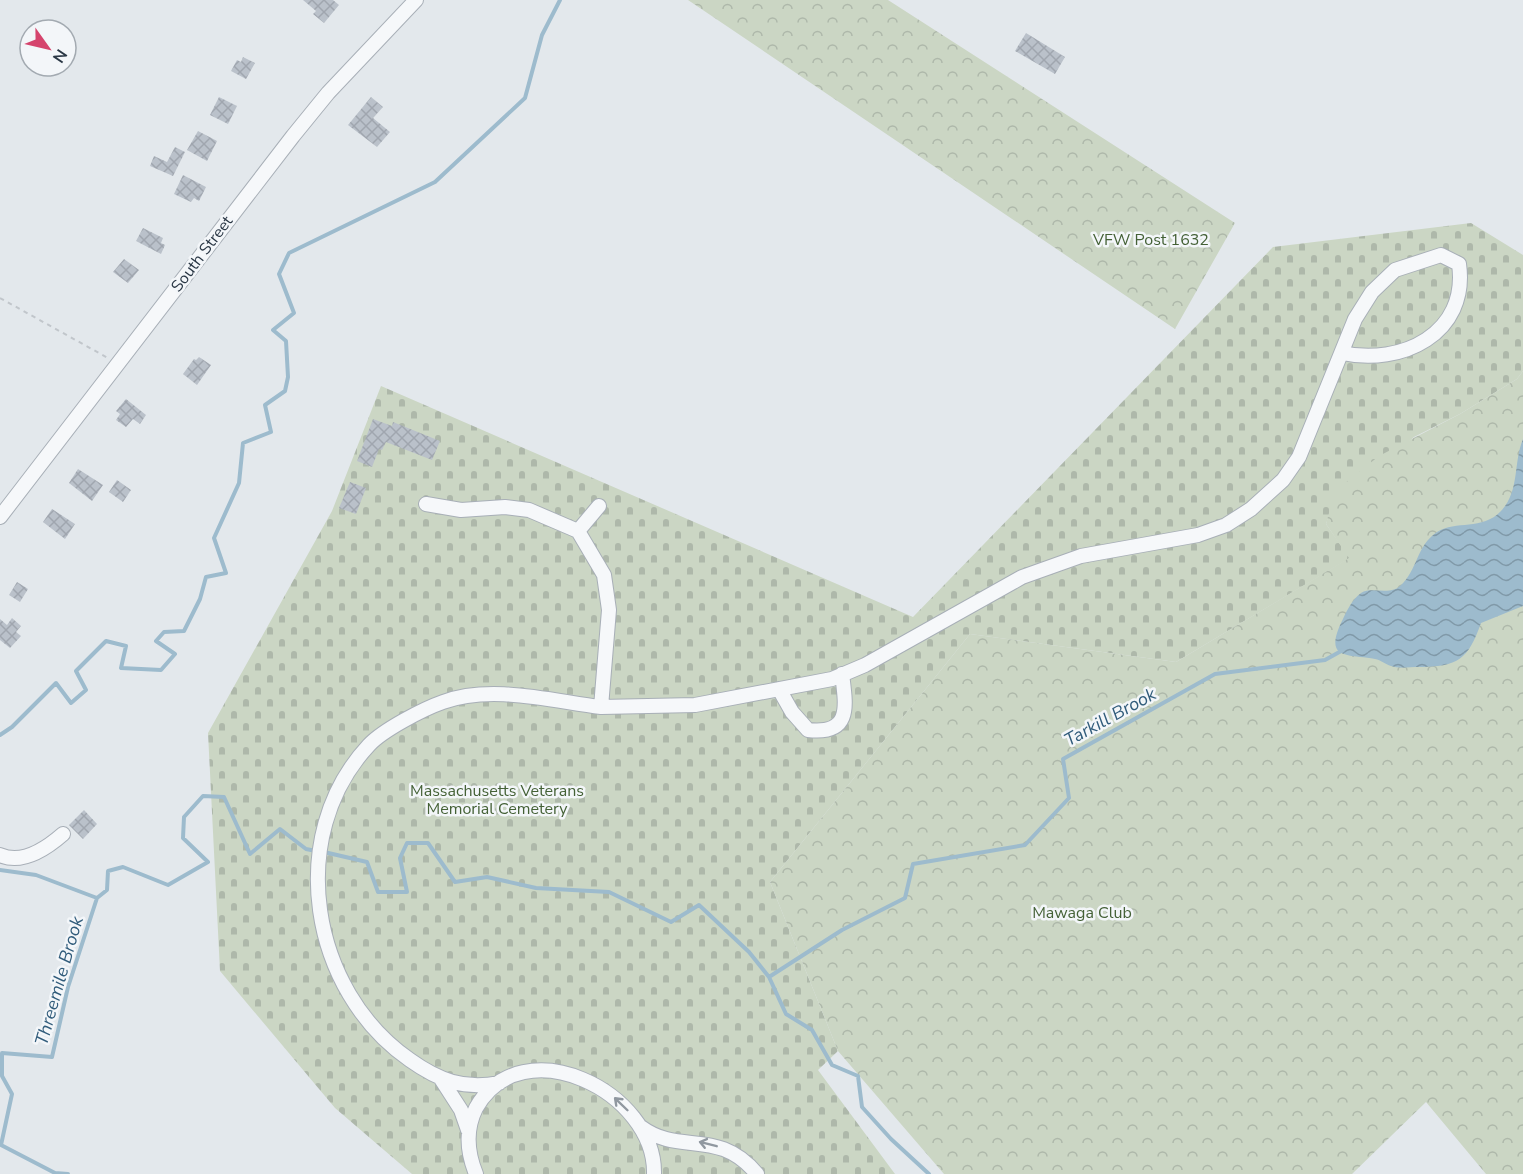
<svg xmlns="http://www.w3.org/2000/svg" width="1523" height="1174" font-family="'Nunito Sans',sans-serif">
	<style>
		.cemetery { fill: url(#cemetery-stones) }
		.park { fill: url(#park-crowns) }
		.water { fill: url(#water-waves) }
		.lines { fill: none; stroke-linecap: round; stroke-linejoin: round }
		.stream { stroke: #9dbbcd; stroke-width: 4 }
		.building { fill: url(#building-cross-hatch) }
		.minor-casing { stroke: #a8afb7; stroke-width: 16 }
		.path { stroke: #c1c6cb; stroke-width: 2; stroke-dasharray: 4.5 4.5; stroke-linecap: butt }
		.minor { stroke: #f6f8fa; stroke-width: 14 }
		.oneway { stroke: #9098a0 }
		.labels { text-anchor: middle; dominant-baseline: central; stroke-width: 5; stroke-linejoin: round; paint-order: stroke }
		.park-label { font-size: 16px; fill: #446136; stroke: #f3f6f9 }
		.street-label { font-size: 16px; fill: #2a3745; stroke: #f3f6f9 }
		.water-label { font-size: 18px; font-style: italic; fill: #315c7b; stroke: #f3f6f9 }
	</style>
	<defs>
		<pattern id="cemetery-stones" width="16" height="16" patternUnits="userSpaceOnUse" patternTransform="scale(1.5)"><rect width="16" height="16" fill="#cbd6c4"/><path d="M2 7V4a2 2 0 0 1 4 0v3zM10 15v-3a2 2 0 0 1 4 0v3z" fill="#aeb8aa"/></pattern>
		<pattern id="park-crowns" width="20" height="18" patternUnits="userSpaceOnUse" patternTransform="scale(1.5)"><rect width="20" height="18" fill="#cbd6c4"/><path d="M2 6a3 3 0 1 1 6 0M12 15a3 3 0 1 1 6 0" fill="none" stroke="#aeb8aa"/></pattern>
		<pattern id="water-waves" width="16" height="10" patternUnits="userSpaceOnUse" patternTransform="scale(1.5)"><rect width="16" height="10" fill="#9dbbcd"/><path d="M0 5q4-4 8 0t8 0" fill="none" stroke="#8099a8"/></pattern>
		<pattern id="building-cross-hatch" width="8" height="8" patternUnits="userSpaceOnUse" patternTransform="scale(1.5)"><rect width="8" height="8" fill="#bac1ca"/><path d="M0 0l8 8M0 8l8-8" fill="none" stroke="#a0a6af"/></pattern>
	</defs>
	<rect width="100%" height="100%" fill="#e3e8ec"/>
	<path class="cemetery" d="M1471,223l52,32v116l-6,8 -57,35 -46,23 -83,72 -5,15 24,34 -174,104 -206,-28 -200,248 68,169 -20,19 77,104h-483l-77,-66 -115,-137 -12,-238 124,-222 49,-125 532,231 360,-370z"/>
	<path class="park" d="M688,0h200l347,223 -60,106z
		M1523,371v803h-37l-60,-72 -74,72h-408l-106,-123 -68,-169 200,-248 206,28 173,-104 -23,-34 9,-33 44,-35 81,-42 57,-35z"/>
	<path class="water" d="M1523,439v167l-42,17c-13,36 -22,44 -63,44 -8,0 -19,2 -27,-1 -6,-2 -10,-6 -16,-7 -27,-5 -51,1 -34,-36 5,-10 10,-23 20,-30 11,-7 28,3 39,-7 18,-16 16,-40 37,-54 19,-12 45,-1 64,-21 19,-20 12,-48 22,-72z"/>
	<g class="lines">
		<path class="stream" d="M0,735l12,-8 44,-44 15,20 15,-13 -10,-19 30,-30 20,5 -5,22 40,2 14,-16 -19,-13 8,-9 20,-1 16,-32 6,-22 20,-4 -12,-35 25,-55 4,-40 28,-11 -6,-27 20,-14 3,-14 -2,-36 -13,-11 21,-17 -15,-39 10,-21 146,-71 90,-84 17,-63 18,-35
			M324,852l43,10 11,30h29l-7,-34 7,-15h21l27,39 32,-5 49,11 73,4 62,30 28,-17 50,47 20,25 17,37 26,16 20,35 26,11 4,31 29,32 38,35
			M0,870l36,5 61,23
			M769,977l73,-47 63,-32 8,-34 112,-19 44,-47 -6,-39 152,-85 110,-14 18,-10
			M68,1174l-13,-1 -54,-28 11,-51 -10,-18v-23l50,4 16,-70 29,-89 10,-8 1,-19 15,-4 45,18 40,-23 -25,-24 1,-21 19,-21 21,1 26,57 30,-25 26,20 10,2"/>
	</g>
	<path class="building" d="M303,0h30l6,5 -15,18 -11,-9 3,-3z
		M1026,33l39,24 -10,17 -40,-23z
		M243,57l12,6 -9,16 -15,-8 6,-11 4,2z
		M219,97l18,9 -9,18 -18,-9z
		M371,97l12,10 -10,11 17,14 -13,15 -29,-22z
		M198,131l19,10 -10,20 -20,-11z
		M175,147l10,5 -12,24 -23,-10 4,-10 13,6z
		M183,175l23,12 -7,14 -5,-3 -3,4 -17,-8z
		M143,228l20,10 -2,5 4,2 -4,9 -25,-13z
		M124,259l15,11 -11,13 -15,-11z
		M199,357l12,8 -14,20 -14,-11 11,-15 2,1z
		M126,399l20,16 -6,9 -7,-5 -7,8 -10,-7 4,-6 -4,-3z
		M373,419l19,7 1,-4 47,19 -8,19 -46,-18 -4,8 -3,-1 -7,18 -15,-6z
		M78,469l25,16 -11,16 -23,-18z
		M117,480l14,10 -8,12 -14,-10z
		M350,482l16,6 -10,26 -17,-6z
		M52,509l23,15 -10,15 -22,-17z
		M17,582l11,7 -8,13 -11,-7z
		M12,618l9,8 -5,6 5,4 -11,12 -10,-8v-21l7,6z
		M84,810l13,14 -14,15 -14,-14z"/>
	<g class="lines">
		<g class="minor-casing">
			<path id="minor" d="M426,504l35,6 44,-3 24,3 49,21
				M599,506l-21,25 26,44 5,35 -8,97 94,-2 137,-26 33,-14 157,-88 59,-21 117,-21 28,-10 25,-16 32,-29 16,-23 56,-138 17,-27 23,-22 46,-15 18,9c10,70 -58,102 -117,89
				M0,517l293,-381 35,-43 88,-93
				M779,689l13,23 16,18c44,5 38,-24 34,-56
				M0,855c22,10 47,-7 63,-21
				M441,1079l20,31 7,20
				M499,1083c-35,7 -61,-3 -89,-23 -100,-69 -126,-224 -41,-315 14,-15 54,-36 74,-43 48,-18 109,-1 158,5
				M641,1127c39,29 77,0 116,47
				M476,1174c-9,-22 -11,-44 0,-66 46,-82 180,-16 178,66"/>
		</g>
		<path class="path" d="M0,298l108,60"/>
		<use href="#minor" class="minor"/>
	</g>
	<defs><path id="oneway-shaft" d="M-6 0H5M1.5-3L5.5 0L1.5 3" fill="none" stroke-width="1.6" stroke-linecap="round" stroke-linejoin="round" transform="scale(1.5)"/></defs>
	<g class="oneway">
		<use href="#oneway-shaft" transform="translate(621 1104) rotate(-136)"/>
		<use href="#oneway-shaft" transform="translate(708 1144) rotate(-166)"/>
	</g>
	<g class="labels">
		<g class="park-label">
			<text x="1151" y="240">VFW Post 1632</text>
			<text x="497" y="791">Massachusetts Veterans<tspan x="497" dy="18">Memorial Cemetery</tspan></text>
			<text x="1082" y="913">Mawaga Club</text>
		</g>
		<g class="street-label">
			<text transform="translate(202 254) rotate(-53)">South Street</text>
		</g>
		<g class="water-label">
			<text transform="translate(1110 717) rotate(-29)">Tarkill Brook</text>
			<text transform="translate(59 981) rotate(-74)">Threemile Brook</text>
		</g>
	</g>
	<g transform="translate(48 48) rotate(124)"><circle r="28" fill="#f3f6f9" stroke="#a3aab1" stroke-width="1.5"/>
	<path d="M0-4.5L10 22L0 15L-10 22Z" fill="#d5446d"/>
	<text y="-9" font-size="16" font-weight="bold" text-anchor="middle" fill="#2a3745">N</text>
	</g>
</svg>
